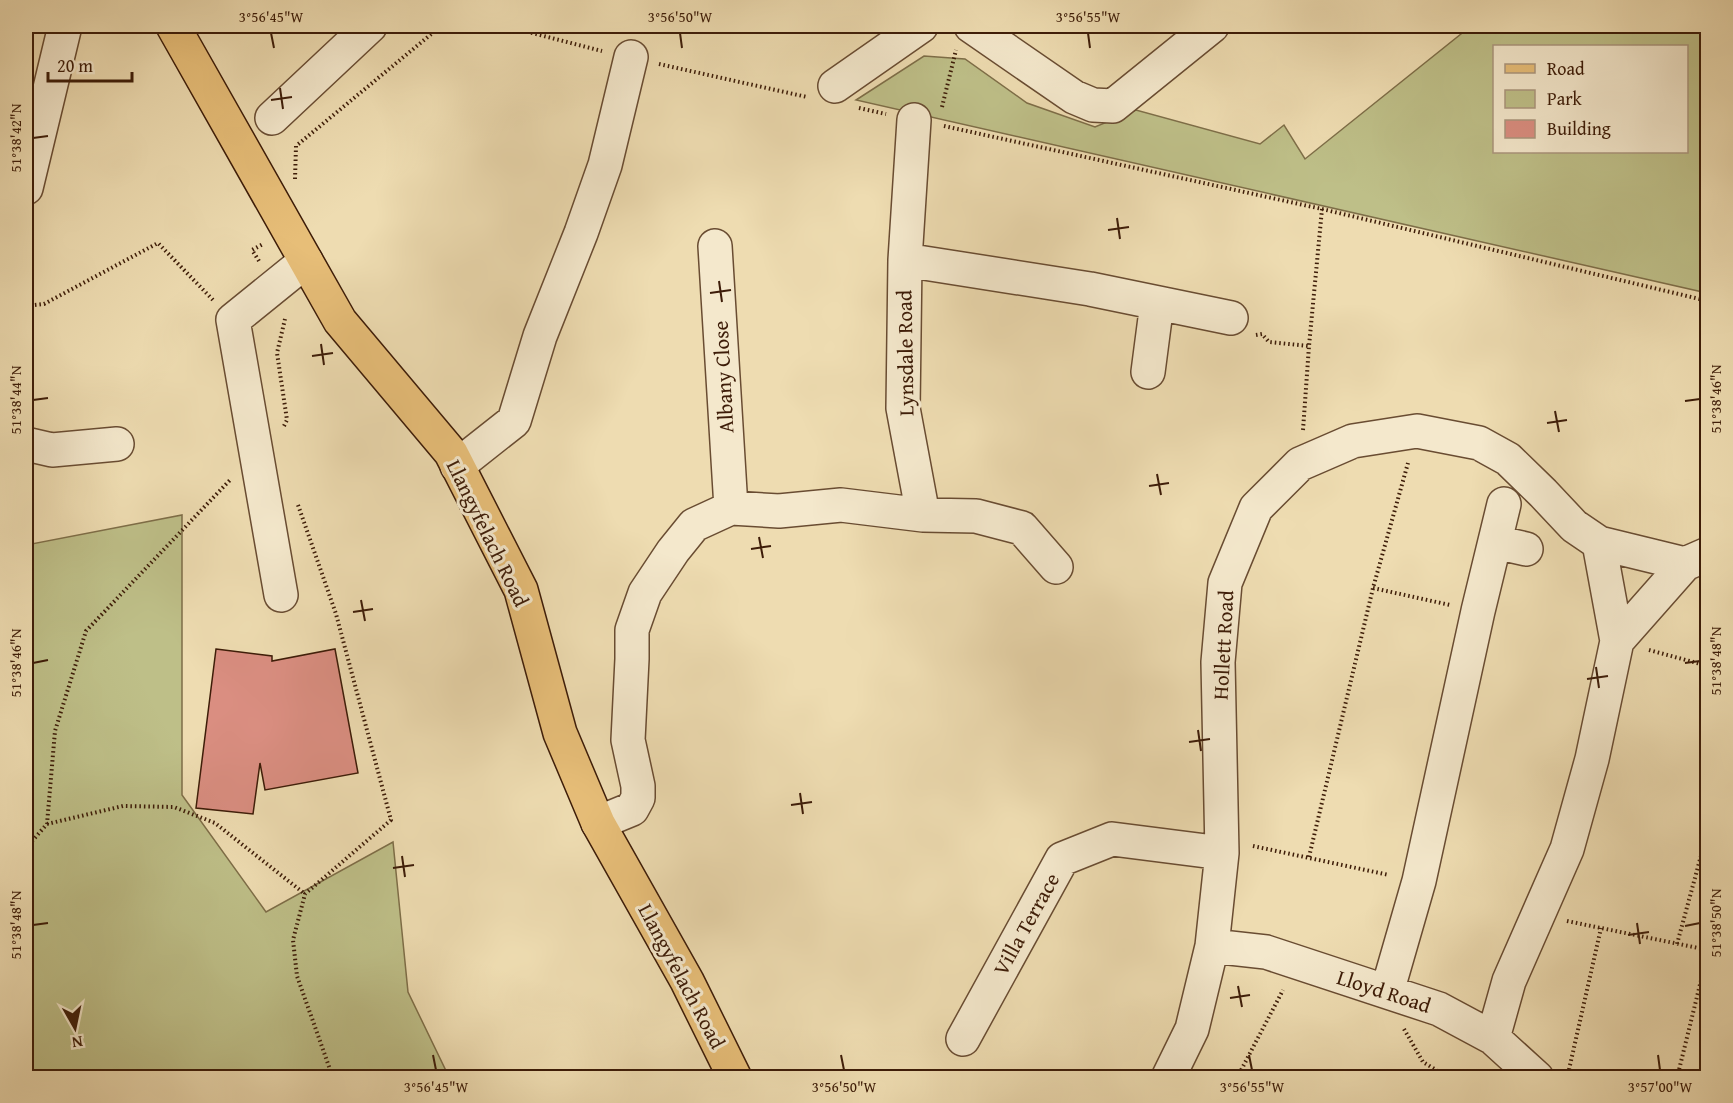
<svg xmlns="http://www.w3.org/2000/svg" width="1733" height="1103" font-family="'Gentium Book Plus',serif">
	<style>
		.green { fill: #bebf88; stroke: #7e6e48; stroke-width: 1.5; fill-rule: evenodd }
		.building { fill: #da8e81; stroke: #3d1c08; stroke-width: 1.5 }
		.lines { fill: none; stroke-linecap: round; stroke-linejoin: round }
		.minor-casing { stroke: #694c32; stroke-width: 36 }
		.major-casing { stroke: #3d1c08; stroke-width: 36 }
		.path { stroke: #3d1c08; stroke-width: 4; stroke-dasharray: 1.5 3; stroke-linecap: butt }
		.minor { stroke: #f4e8cc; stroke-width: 33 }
		.major { stroke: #e7be78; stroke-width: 33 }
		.ticks { fill: none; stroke: #3d1c08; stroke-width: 2 }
		.labels { text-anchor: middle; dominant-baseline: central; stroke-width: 6; stroke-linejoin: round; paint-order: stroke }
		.street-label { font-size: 21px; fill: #3d1c08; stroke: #f4e8cc }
		.neatline { fill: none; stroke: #3d1c08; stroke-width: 2 }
		.ticks-label { font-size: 15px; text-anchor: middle; fill: #3d1c08 }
	</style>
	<rect width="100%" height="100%" fill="#eedcb1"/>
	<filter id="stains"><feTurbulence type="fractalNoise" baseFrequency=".00333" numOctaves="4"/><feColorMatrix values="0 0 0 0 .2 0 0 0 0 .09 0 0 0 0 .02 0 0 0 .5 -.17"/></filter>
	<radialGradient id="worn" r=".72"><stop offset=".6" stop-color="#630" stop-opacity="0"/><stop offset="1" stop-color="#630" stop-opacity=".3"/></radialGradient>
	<path class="green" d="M1471,26h236v267l-851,-193 68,-44 41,3 62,44 68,24 41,-17 124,34 24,-19 21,34zM1494,46h192v106h-192z
		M182,515v280l84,117 127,-70 15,150 41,85h-423v-532z"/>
	<path class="building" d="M216,649l56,7v5l63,-12 23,124 -93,17 -5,-27 -7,51 -57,-6z"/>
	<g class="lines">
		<g class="minor-casing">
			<path id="minor" d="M971,26l103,71 19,8 20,1 99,-80
				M835,86l86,-60
				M272,118l98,-92
				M914,120l-9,140 -2,148 20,107
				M26,188l39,-162
				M715,246l16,262
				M905,260l185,29 141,29
				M1148,372l9,-69
				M26,444l26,6 65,-6
				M457,466l57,-45 26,-85 41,-103 24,-68 26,-108
				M1495,542l31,7
				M1599,543l18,98
				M281,595l-48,-275 73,-59
				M598,823l34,-14 6,-11v-12l-10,-46 4,-81v-29l13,-37 28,-42 21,-26 37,-17 48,3 62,-6 82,10 53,1 46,12 34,39
				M1212,946l54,6 173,57 54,29 44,40
				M1387,992l32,-111 59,-270 26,-107
				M1493,1038l16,-57 58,-132 25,-90 25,-118 68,-77 23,-10
				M963,1039l99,-180 50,-20 110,14
				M1168,1078l24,-49 20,-83 10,-93 -4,-191 7,-79 31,-75 44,-44 53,-23 64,-10 62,12 29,16 35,34 31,33 25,17 86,21"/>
		</g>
		<g class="major-casing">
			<path id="major" d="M173,26l167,295 111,132 70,137 39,143 38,90 89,158 48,97"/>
		</g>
		<path class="path" d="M505,26l97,25
			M659,64l148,33
			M942,107l14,-57
			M859,108l27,6
			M944,126l378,83 386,92
			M295,179l1,-33 145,-120
			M259,261l-7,-11 11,-6
			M26,306l18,-2 114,-61 55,57
			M1256,335l6,-1 7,8 40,4
			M284,426l3,-6 -10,-67 8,-34
			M1303,430l6,-84 13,-137
			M298,505l38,109 55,206 -86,74 -12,46 4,36 36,102
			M1373,588l77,17
			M1649,650l59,16
			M47,824l76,-18 51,1 41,16 90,71
			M1253,846l136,29
			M26,848l21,-24 8,-93 31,-100 144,-151
			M1309,857l64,-269 35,-125
			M1567,921l141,29
			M1677,944l31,-114
			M1404,1029l19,33 26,16
			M1568,1074l33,-146
			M1237,1078l46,-88
			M1677,1078l31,-126"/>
		<use href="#minor" class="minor"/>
		<use href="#major" class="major"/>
	</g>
	<path class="ticks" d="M271,33l3,15M680,33l2,15M1088,33l2,15M280,88l3,21M271,100l21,-3M33,138l15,-2M1117,218l3,21M1108,230l21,-3M719,281l3,21M710,293l21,-3M321,344l3,21M312,356l21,-3M33,400l15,-2M1685,401l15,-2M1555,411l4,21M1547,423l20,-3M1157,474l4,21M1149,486l20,-3M759,537l4,21M751,549l20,-3M361,600l4,21M353,612l20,-3M33,663l15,-3M1685,663l15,-2M1596,667l3,21M1587,679l21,-3M1198,730l3,21M1189,742l21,-3M800,793l3,21M791,805l21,-3M402,856l3,21M393,868l21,-3M1637,923l3,21M33,925l15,-2M1685,926l15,-3M1628,935l21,-3M1238,986l4,21M1230,998l20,-3M433,1055l3,15M841,1055l3,15M1249,1055l3,15M1658,1055l2,15"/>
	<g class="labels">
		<g class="street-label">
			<text transform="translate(905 353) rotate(-91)">Lynsdale Road</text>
			<text transform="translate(723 377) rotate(-93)">Albany Close</text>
			<text transform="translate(488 533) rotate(64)">Llangyfelach Road</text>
			<text transform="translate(1223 645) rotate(-87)">Hollett Road</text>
			<text transform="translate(1026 924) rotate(-61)">Villa Terrace</text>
			<text transform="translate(682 976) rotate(62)">Llangyfelach Road</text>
			<text transform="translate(1384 991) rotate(18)">Lloyd Road</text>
		</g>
	</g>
	<rect width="1733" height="1103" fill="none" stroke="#eedcb1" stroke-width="66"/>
	<rect x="1493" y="45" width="195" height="108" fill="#f4e8cc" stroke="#ab967e" stroke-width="1.5"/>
	<rect x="1505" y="64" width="30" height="9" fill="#e7be78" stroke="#ab967e" stroke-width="1.5"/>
	<text x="1547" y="75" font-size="18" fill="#3d1c08">Road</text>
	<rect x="1505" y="90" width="30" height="18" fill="#bebf88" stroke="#ab967e" stroke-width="1.5"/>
	<text x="1547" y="105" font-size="18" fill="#3d1c08">Park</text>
	<rect x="1505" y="120" width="30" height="18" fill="#da8e81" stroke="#ab967e" stroke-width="1.5"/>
	<text x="1547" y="135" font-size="18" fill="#3d1c08">Building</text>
	<g transform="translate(75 1028) rotate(171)" stroke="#f4e8cc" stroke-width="4.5" paint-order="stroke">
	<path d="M0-4.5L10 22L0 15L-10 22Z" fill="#3d1c08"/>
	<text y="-9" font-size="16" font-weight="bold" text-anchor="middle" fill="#3d1c08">N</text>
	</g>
	<path d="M48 72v9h84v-9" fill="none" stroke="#3d1c08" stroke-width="3"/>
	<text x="57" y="72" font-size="18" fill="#3d1c08" stroke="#f4e8cc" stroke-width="4.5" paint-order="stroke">20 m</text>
	<rect x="33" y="33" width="1667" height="1037" class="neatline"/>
	<g class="ticks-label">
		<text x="271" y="22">3°56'45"W</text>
		<text x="680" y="22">3°56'50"W</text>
		<text x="1088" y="22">3°56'55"W</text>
		<text transform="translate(16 138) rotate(-90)" y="5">51°38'42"N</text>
		<text transform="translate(1716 399) rotate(-90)" y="5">51°38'46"N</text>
		<text transform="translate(16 400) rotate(-90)" y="5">51°38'44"N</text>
		<text transform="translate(1716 661) rotate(-90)" y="5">51°38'48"N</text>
		<text transform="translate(16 663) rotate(-90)" y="5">51°38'46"N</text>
		<text transform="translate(1716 923) rotate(-90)" y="5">51°38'50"N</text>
		<text transform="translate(16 925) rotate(-90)" y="5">51°38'48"N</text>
		<text x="436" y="1092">3°56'45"W</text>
		<text x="844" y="1092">3°56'50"W</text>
		<text x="1252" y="1092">3°56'55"W</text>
		<text x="1660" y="1092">3°57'00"W</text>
	</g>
	<rect width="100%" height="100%" filter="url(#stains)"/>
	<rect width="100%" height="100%" fill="url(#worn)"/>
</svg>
